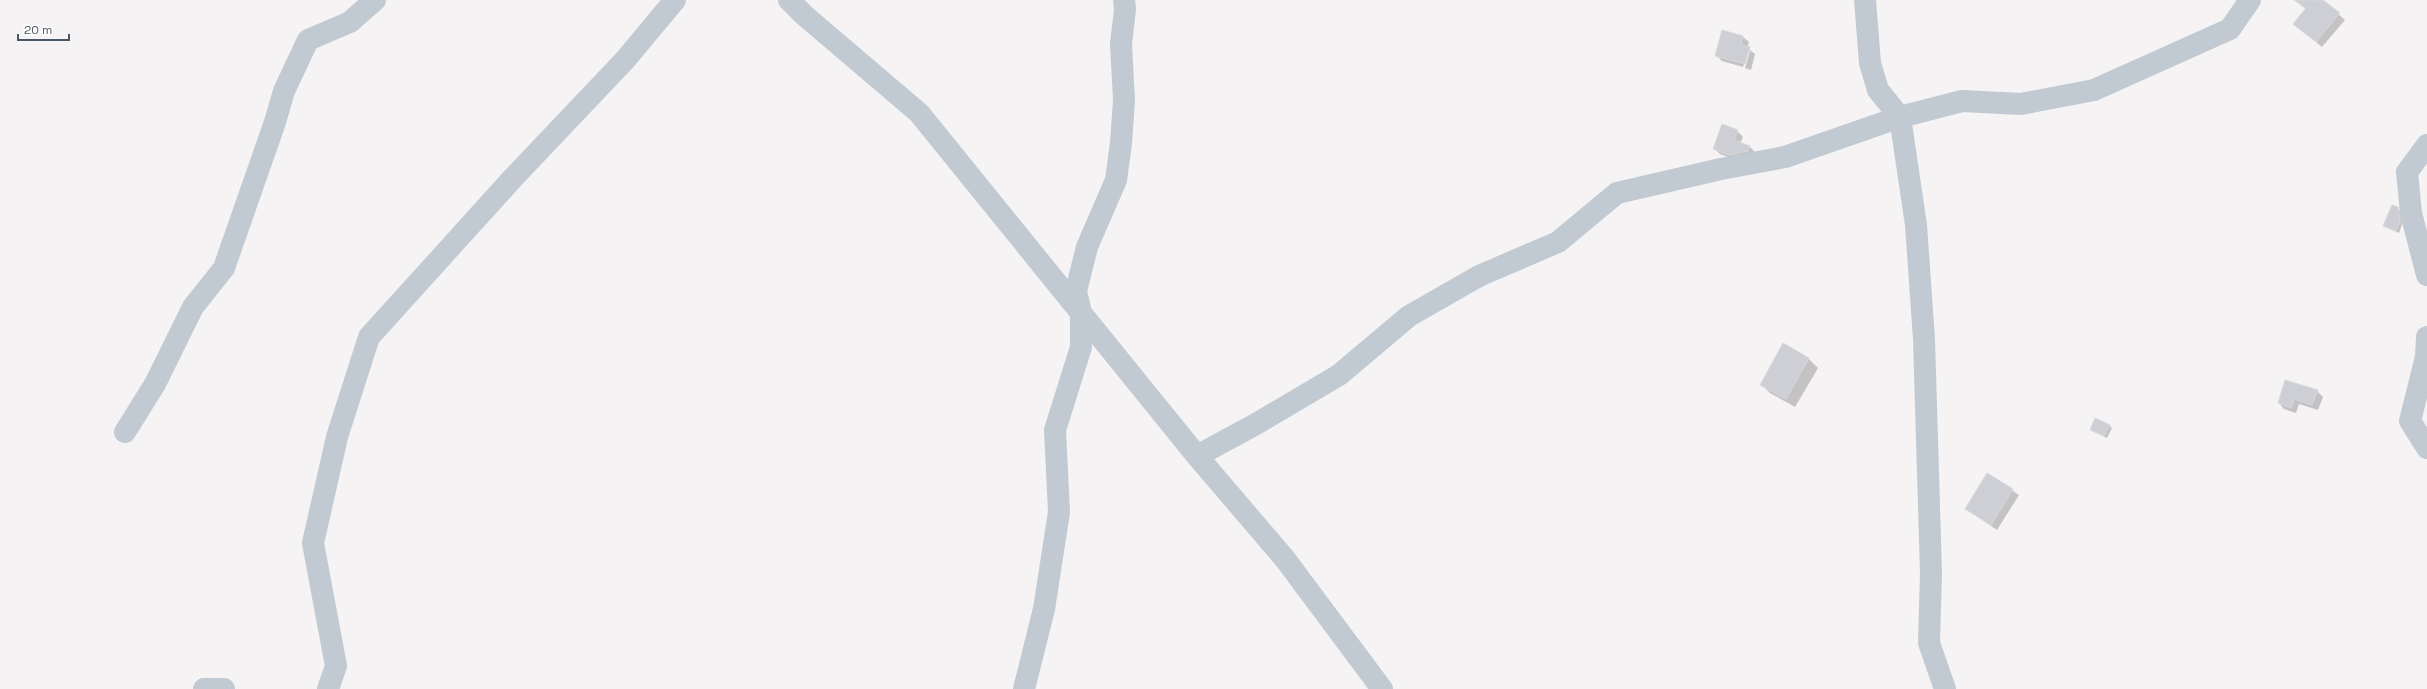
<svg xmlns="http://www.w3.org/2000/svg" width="2427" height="689" font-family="'Space Grotesk',sans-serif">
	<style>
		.shadow { fill: #0003 }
		.building { fill: #cdcfd5; stroke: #d7d9de }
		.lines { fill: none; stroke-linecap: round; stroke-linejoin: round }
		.minor { stroke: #c1cad2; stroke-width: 22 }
	</style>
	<rect width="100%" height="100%" fill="#f5f3f3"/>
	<path class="shadow" d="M2294,0h28l23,20 -23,27 -22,-18 6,-20z
		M1743,37l6,5 -2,6 8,6 -4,16 -6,-2 5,-17h-2l-5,16 -21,-6 -6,-6z
		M1737,131l6,6 -3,6 10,4 5,5 -19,8 -16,-6 -6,-6z
		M2397,208l3,3 2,13 -3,9 -15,-7z
		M1784,345l25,14 9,9 -23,39 -25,-14 -9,-9z
		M2317,391l6,6 -5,13 -19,-6 -3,9 -12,-4 -5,-6z
		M2109,425l3,3 -5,10 -16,-8z
		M1987,474l32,21 -22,35 -31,-21z"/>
	<path class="building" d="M2294,0h29l17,13 -24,29 -23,-18 13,-16z
		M1722,30l21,6 -2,9 9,2 -5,17 -30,-8z
		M1722,124l16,6 -4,10 16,6 -2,5 -19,4 -16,-6z
		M2392,205l6,2 2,14 -4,10 -13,-5z
		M1783,343l26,15 -23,41 -26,-14z
		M2285,380l33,10 -6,15 -18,-6 -3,9 -13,-5z
		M2095,418l15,7 -6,11 -14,-6z
		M1987,473l26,16 -22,36 -26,-16z"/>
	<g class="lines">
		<path class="minor" d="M789,0l15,15 115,98 278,343 88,103 97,130
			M1865,0l5,63 8,27 22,27 16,108 8,114 7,234 -2,70 16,46
			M2427,145l-20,27 4,41 16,62
			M2427,337l-1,20 -16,64 17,27
			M125,432l30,-48 38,-77 31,-39 51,-146 9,-31 24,-51 42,-18 25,-22
			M1197,456l59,-32 83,-49 70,-59 70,-40 79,-34 59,-49 104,-24 64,-12 115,-40 62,-16 59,3 73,-14 136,-61 20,-29
			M204,689h20
			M328,689l8,-23 -23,-123 24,-106 32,-100 144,-159 112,-118 50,-60
			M1024,689l20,-80 15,-97 -4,-82 26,-83v-34l-5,-22 11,-44 29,-67 5,-37 3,-43 -3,-56 4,-35 -1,-9"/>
	</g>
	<path d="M18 34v6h51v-6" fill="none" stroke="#4a5661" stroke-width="2"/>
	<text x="24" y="34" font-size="12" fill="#4a5661" stroke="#ffffff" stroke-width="3" paint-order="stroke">20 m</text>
</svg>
